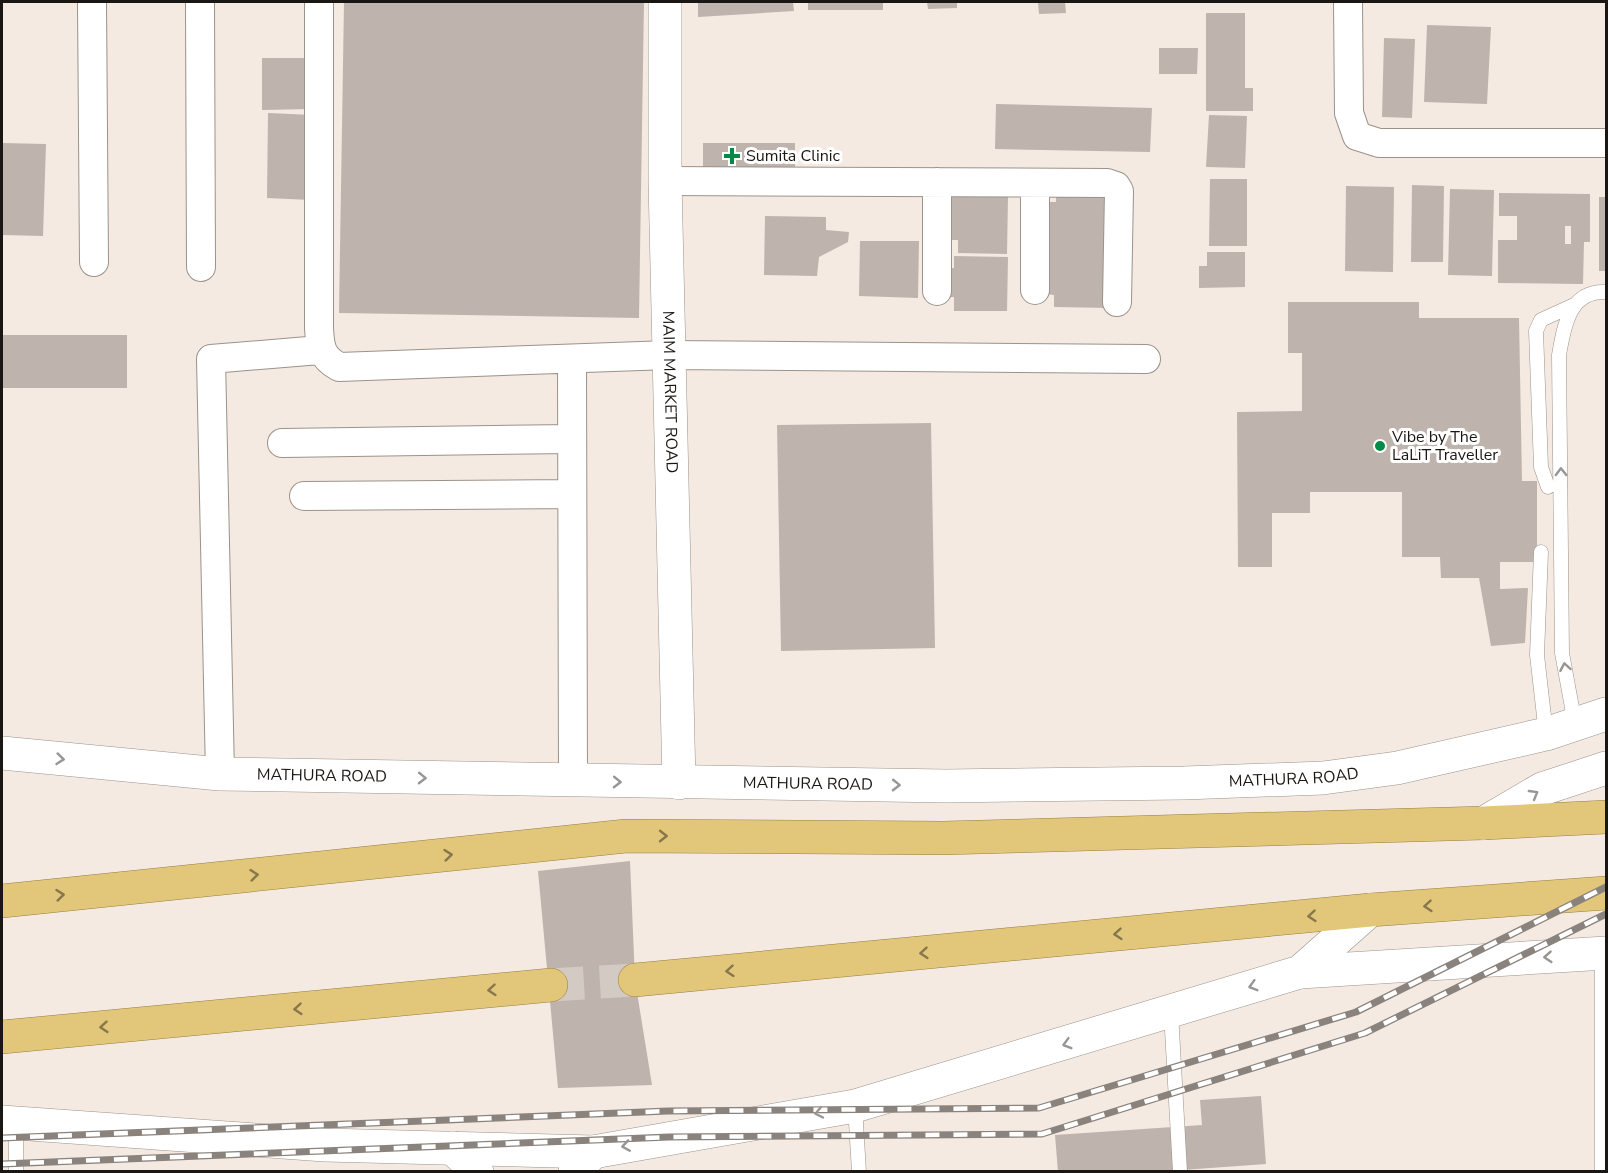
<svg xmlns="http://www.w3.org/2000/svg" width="1608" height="1173" font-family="'Nunito Sans',sans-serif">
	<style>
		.building { fill: #beb4ad; fill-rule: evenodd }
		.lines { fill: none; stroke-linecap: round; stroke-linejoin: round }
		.trunk-tunnel { stroke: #d3cac3; stroke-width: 33; stroke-dasharray: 33 16; stroke-linecap: butt }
		.service-casing { stroke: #9b928a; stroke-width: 15 }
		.minor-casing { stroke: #9b928a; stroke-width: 30 }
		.tertiary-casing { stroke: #9b928a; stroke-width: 34 }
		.secondary-casing { stroke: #9b928a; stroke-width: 34 }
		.trunk-casing { stroke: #977f40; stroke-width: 34 }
		.service { stroke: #fff; stroke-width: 14 }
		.minor { stroke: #fff; stroke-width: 28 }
		.tertiary { stroke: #fff; stroke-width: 33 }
		.secondary { stroke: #fff; stroke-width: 33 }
		.trunk { stroke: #e2c67a; stroke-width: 33 }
		.rail-casing { stroke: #8a837d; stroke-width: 7 }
		.rail { stroke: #fff; stroke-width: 4.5; stroke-dasharray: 14; stroke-linecap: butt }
		.oneway { stroke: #989695 }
		.oneway2 { stroke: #88774c }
		.poi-dot { fill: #058b47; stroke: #fff; stroke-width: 2 }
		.labels { text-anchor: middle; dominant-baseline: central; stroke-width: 6; stroke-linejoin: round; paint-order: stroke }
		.poi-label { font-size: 16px; fill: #1a1613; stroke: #fff; text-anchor: start }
		.street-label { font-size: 16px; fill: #1a1613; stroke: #fff }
	</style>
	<rect width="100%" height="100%" fill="#f4eae2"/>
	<path class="building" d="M344,2h300l-5,316 -300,-5z
		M698,2h95l1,9 -96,6z
		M808,2h75v8h-75z
		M927,2h30v6l-29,1z
		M1038,2h27l1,11 -27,1z
		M1206,13h39v75h8v23h-47z
		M1427,25l64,2 -4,77 -63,-2z
		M1384,38l31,1 -3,79 -30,-1z
		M1159,48h39l-1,26h-38z
		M262,58h51l-1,51 -50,1z
		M996,104l156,4 -2,44 -155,-3z
		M268,113l45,2 -3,85 -43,-2z
		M1209,115l38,1 -2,52 -39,-1z
		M2,143l44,1 -3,92 -41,-1z
		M703,143h92v27h-92z
		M1210,179h37v67h-38z
		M1412,185l32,1 -1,76h-32z
		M1346,186l48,1 -1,85 -48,-1z
		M1450,189l44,1 -2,86 -44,-1z
		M1056,193l58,2 -3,113 -57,-1v-12l-9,-1 2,-92h9z
		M1499,193l91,1v48h-6l-1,42 -85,-1v-43h19v-24h-18zM1565,226h6v18h-6z
		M946,197h62l-1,57 -49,-1v-13h-12z
		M1599,197h7v74h-7z
		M765,216l61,1v13l23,2 -1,10 -29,15 -2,19 -53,-1z
		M860,241h59l-1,57 -59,-2z
		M1207,252h38v35l-46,1v-22h8z
		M954,256l54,1 -1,54h-53v-14h-9l1,-29h8z
		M1288,302h131v16h100l3,163h15v81h-37v27l28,-1 -3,55 -34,3 -12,-68h-38l-1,-21h-38v-65h-92v21h-38v54h-34l-1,-155 65,-1v-58h-14z
		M2,335h125v53h-125z
		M931,423l4,225 -154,3 -4,-226z
		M630,861l5,119 17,105 -94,3 -20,-217z
		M1261,1096l5,68 -111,8h-97l-3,-37 147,-10 -2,-25z"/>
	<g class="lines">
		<path class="trunk-tunnel" d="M551,985l84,-5"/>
		<g class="service-casing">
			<path id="service" d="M1548,487l-7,-20 -5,-136 5,-11 33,-15
				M1541,552l-4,103 9,79
				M1575,724l-13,-71 -3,-298c5,-28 10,-65 47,-63
				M1602,954v218
				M1171,1012l9,160
				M855,1106l4,66
				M16,1172v-49"/>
		</g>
		<g class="minor-casing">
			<path id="minor" d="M92,2l2,260
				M200,2l1,265
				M319,2v326c1,19 2,29 20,39l330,-12 477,4
				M1348,2l1,111 8,23 22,7h227
				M665,181l442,2 9,3 3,5 -2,111
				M937,182v109
				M1035,183v107
				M572,360l1,421
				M282,443l289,-4
				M304,496l267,-2
				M220,774l-9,-415 109,-9"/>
		</g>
		<g class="tertiary-casing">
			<g id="tertiary">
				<path id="s1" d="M665,2v179l14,602"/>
				<path d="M453,1148l24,24"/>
				<path d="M575,1172l18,-20"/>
			</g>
		</g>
		<g class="secondary-casing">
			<g id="secondary">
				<path id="s2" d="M2,753l218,21 726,12 238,-3 139,-5 74,-10 149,-34 60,-20"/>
				<path d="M1484,823l58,-34 64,-21"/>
				<path d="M1300,972l306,-19"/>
				<path d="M2,1122l323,23 268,7 262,-46 445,-134 70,-62"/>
			</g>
		</g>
		<g class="trunk-casing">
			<path id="trunk" d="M2,901l624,-65 317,2 541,-15 122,-6
				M635,980l735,-70 236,-17
				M2,1037l549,-52"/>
		</g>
		<use href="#service" class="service"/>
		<use href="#minor" class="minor"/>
		<use href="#tertiary" class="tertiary"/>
		<use href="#secondary" class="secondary"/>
		<use href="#trunk" class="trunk"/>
		<g class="rail-casing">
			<path id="rail" d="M2,1138l666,-27 371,-3 317,-96 250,-125
				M2,1164l667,-27 373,-3 323,-101 241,-119"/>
		</g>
		<use href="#rail" class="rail"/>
	</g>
	<defs><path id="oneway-chevron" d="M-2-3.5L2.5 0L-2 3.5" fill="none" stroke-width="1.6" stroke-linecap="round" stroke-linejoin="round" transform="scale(1.5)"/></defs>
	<g class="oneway">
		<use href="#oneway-chevron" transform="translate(1561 472) rotate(-91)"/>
		<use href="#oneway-chevron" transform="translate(1565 667) rotate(-100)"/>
		<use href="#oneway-chevron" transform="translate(60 759) rotate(6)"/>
		<use href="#oneway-chevron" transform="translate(422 778) rotate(1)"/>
		<use href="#oneway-chevron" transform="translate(617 782) rotate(1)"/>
		<use href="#oneway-chevron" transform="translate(896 785) rotate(1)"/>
		<use href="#oneway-chevron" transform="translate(1534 794) rotate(-30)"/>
		<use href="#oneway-chevron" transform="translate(1548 957) rotate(176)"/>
		<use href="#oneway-chevron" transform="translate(1253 986) rotate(164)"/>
		<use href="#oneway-chevron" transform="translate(1067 1044) rotate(164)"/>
		<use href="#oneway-chevron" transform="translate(819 1113) rotate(168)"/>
		<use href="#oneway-chevron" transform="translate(626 1146) rotate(171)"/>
	</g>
	<g class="oneway2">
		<use href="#oneway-chevron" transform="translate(663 836)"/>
		<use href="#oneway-chevron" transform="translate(448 855) rotate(-6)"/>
		<use href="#oneway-chevron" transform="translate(254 875) rotate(-6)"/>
		<use href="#oneway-chevron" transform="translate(60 895) rotate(-6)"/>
		<use href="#oneway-chevron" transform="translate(1428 906) rotate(175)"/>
		<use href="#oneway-chevron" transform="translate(1312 916) rotate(175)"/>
		<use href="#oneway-chevron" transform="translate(1118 934) rotate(175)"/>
		<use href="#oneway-chevron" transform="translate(924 953) rotate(175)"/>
		<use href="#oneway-chevron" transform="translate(730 971) rotate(175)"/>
		<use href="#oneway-chevron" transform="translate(492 990) rotate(175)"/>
		<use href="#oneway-chevron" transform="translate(298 1009) rotate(175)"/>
		<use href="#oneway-chevron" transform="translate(104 1027) rotate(175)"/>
	</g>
	<g class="poi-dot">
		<path d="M729 147h6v6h6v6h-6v6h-6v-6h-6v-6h6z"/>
		<circle cx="1380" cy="446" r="6"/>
	</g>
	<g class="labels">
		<g class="poi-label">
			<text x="746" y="156">Sumita Clinic</text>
			<text x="1392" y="437">Vibe by The<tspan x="1392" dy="18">LaLiT Traveller</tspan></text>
		</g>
		<g class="street-label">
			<text stroke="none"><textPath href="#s1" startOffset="390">MAIM MARKET ROAD</textPath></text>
			<text stroke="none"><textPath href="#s2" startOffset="321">MATHURA ROAD</textPath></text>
			<text stroke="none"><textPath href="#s2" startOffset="1293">MATHURA ROAD</textPath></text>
			<text stroke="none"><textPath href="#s2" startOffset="807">MATHURA ROAD</textPath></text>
		</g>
	</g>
	<rect width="1608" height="1173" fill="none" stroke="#1a1613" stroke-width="6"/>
</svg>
